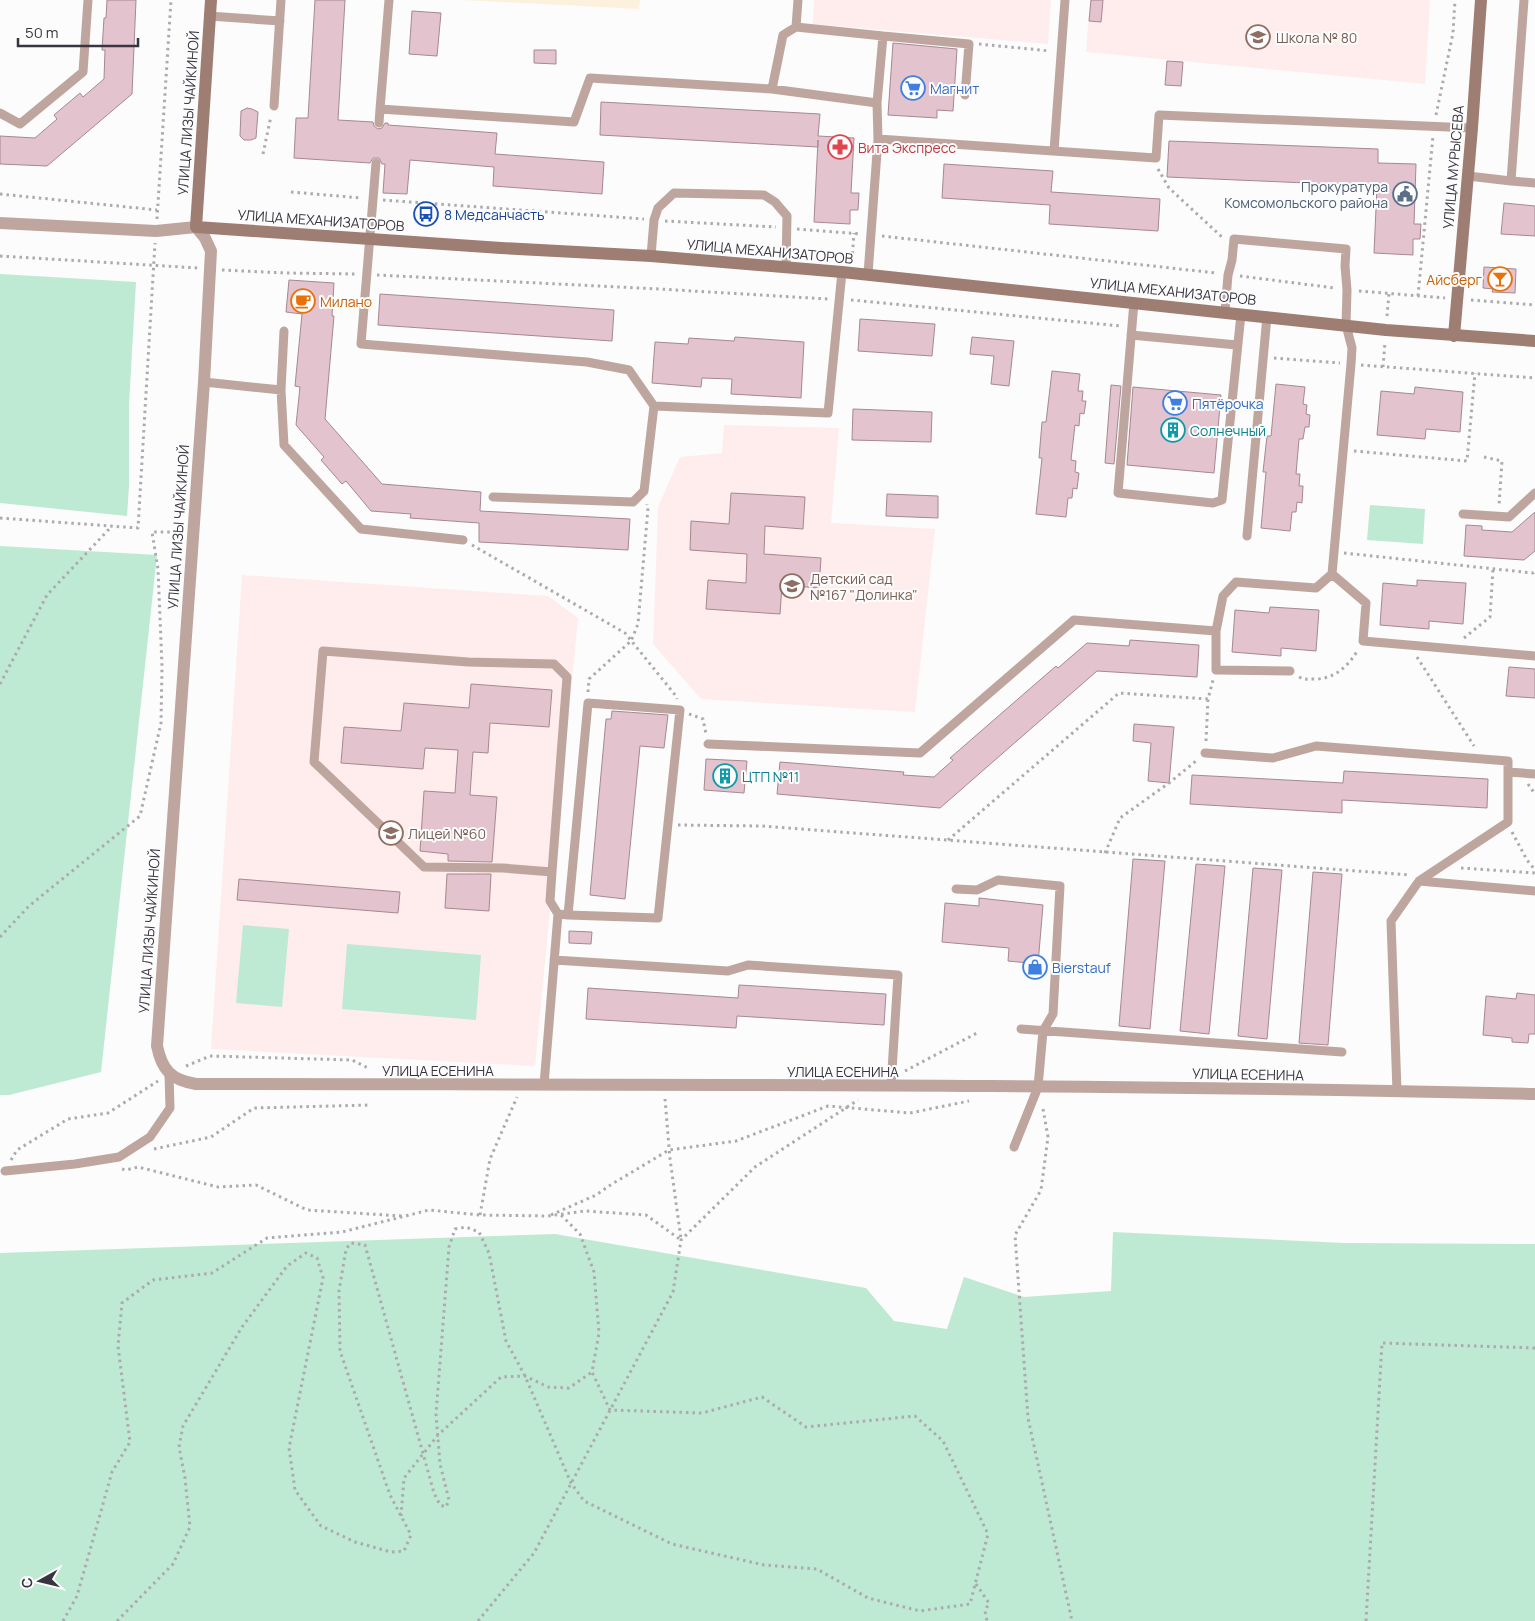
<svg xmlns="http://www.w3.org/2000/svg" width="1535" height="1621" font-family="Manrope,sans-serif">
	<style>
		.education { fill: #feedec }
		.medical { fill: #fcf1dc }
		.green { fill: #bee9d2 }
		.building { fill: #e3c3cd; stroke: #a68891 }
		.lines { fill: none; stroke-linecap: round; stroke-linejoin: round }
		.path { stroke: #acaaaf; stroke-width: 3; stroke-dasharray: 2.5 4; stroke-linecap: butt }
		.lane { stroke: #bea69f; stroke-width: 9 }
		.street { stroke: #bea69f; stroke-width: 12 }
		.secondary { stroke: #9e7d73; stroke-width: 12 }
		.labels { text-anchor: middle; dominant-baseline: central; stroke-width: 4; stroke-linejoin: round; paint-order: stroke }
		.education-label { font-size: 14px; fill: #785e54; stroke: #fcfcfc; text-anchor: start }
		.shop-label { font-size: 14px; fill: #366cbe; stroke: #fcfcfc; text-anchor: start }
		.street-label { font-size: 14px; fill: #383540; stroke: #fcfcfc }
		.health-label { font-size: 14px; fill: #be3a42; stroke: #fcfcfc; text-anchor: start }
		.service-label { font-size: 14px; fill: #4e5e75; stroke: #fcfcfc; text-anchor: end }
		.transit-label { font-size: 14px; fill: #164399; stroke: #fcfcfc; text-anchor: start }
		.food-label { font-size: 14px; fill: #c56008; stroke: #fcfcfc; text-anchor: end }
		.culture-label { font-size: 14px; fill: #0d838f; stroke: #fcfcfc; text-anchor: start }
	</style>
	<rect width="100%" height="100%" fill="#fcfcfc"/>
	<path class="education" d="M814,0h237l-3,44 -235,-20z
		M1090,0h340l-5,84 -339,-32z
		M724,425l115,3 -8,95 104,6 -20,183 -214,-13 -48,-55 5,-137 22,-50 42,-4z
		M242,575l306,21 30,22 -43,448 -324,-17z"/>
	<path class="medical" d="M463,0h177l-1,9z"/>
	<path class="green" d="M0,274l136,8 -7,122v82l-2,30 -127,-13z
		M1370,505l55,4 -2,35 -56,-4z
		M0,546l157,9 -56,517 -92,23h-9z
		M243,925l46,4 -7,78 -46,-4z
		M347,944l134,11 -5,65 -134,-11z
		M1113,1232l231,11 191,1v377h-1535v-368l555,-19 311,54 28,33 53,8 17,-52 60,20 87,-6z"/>
	<path class="building" d="M107,0h29l-4,94 -85,72 -47,-2v-28l35,2 22,-19 -3,-4 26,-22 3,4 21,-18 1,-29h-3l2,-32h2z
		M315,0h30l-7,120 35,2 1,4 4,3 4,-1 3,-5h3v2l109,8 -2,21 109,8 -2,32 -109,-8 1,-19 -84,-7 -3,34 -24,-1 2,-29h-3l-3,-6h-6l-3,5 -76,-5 2,-40h12z
		M1091,0h12l-2,22 -12,-1z
		M412,11l29,2 -4,43 -28,-2z
		M893,43l64,6 -4,62 -16,-1v8l-49,-3z
		M534,50h22v14l-22,-1z
		M1167,61l16,1 -2,24 -16,-1z
		M601,102l219,12 -2,22 36,2 -3,55h8l-1,17h-8v14l-36,-2 4,-82v7l-218,-12z
		M247,108l5,1 6,3 -2,26 -5,2h-7l-4,-4 1,-25z
		M1169,141l209,8v14l38,1 -2,60h7l-1,15h-7v16l-39,-2 3,-67 -210,-9z
		M944,164l109,7 -2,21 109,7 -2,32 -109,-7 1,-19 -108,-7z
		M1504,203l31,3v30l-34,-2z
		M1484,267l32,2 -1,24 -23,-1 1,-3 -10,-1z
		M289,280l45,3 -2,33h2l-9,103 57,65 99,8 -1,19 150,8 -2,31 -149,-8v-19l-69,-5 1,-4 -40,-3 -25,-30 -4,3 -21,-24 3,-3 -28,-32 4,-38 -5,-1 7,-72 -16,-2z
		M380,294l234,16 -2,31 -234,-16z
		M860,319l75,5 -3,32 -74,-5z
		M735,337l69,5 -3,56 -70,-4 1,-15 -30,-1 -1,9 -49,-4 3,-41 33,2 1,-6 45,3z
		M972,337l42,4 -5,45 -18,-2 3,-28 -24,-2z
		M1052,371l28,3 -2,17h5l-1,10h4l-2,13 -4,-1 -1,13 -4,-1 -4,35 5,1 -1,11 4,1 -2,16 -4,-1 -1,10h-4l-2,19 -30,-3 6,-56h-3l3,-36h4z
		M1276,384l29,3 -2,17 4,1 -1,9 4,1 -1,12h-4l-2,12h-4l-3,35h4l-1,12h4l-1,17 -5,-1 -1,10h-4l-2,19 -29,-3 5,-56h-3l4,-36h4z
		M1111,385l10,1 -7,78 -9,-1z
		M1133,387l88,8 -7,78 -87,-8z
		M1415,387l48,5 -3,40 -34,-3 -1,10 -48,-4 4,-44 33,3z
		M853,409l79,3 -1,30 -79,-2z
		M731,493l74,4 -2,32 -38,-3 -1,28 57,4 -2,30 -37,-3 -2,29 -74,-5 2,-29 38,3 1,-29 -57,-4 1,-29 38,3z
		M887,494l51,2v22l-52,-2z
		M1535,512v39l-11,9 -60,-4 2,-31 16,1v4l30,2z
		M1417,580l49,3 -3,41 -34,-3v8l-49,-4 3,-42 34,3z
		M1270,607l49,3 -3,41 -35,-3v8l-49,-4 3,-42 34,3z
		M1130,640l69,5 -2,32 -100,-6 -157,137 -163,-14 3,-32 124,10 -1,3 31,2 19,-17 -3,-2 106,-92 2,2 29,-25 42,3z
		M1509,667l26,2v29l-29,-2z
		M471,684l81,6 -3,37 -59,-4 -2,30 -15,-1 -3,43 27,2 -5,65 -44,-1v-7l-28,-3 4,-60 31,2 3,-43 -33,-2 -2,21 -82,-6 3,-36 57,4 3,-28 65,5z
		M612,711l56,4 -4,33 -24,-2 -15,153 -35,-4 16,-176h5z
		M1134,724l40,3 -5,56 -21,-2 3,-38 -18,-2z
		M706,759l41,2 -3,32 -40,-3z
		M1344,771l144,8 -1,29 -145,-8v13l-152,-9 2,-29 151,8z
		M1133,859l32,2 -15,168 -31,-3z
		M1196,864l29,2 -16,168 -29,-3z
		M1253,868l29,2 -15,169 -29,-3z
		M1313,872l29,2 -14,171 -29,-2z
		M447,874h44l-2,37 -44,-3z
		M239,879l161,13 -2,21 -161,-13z
		M979,898l64,7 -5,59 -30,-3 1,-13 -67,-6 3,-39 34,3z
		M569,931l23,1 -1,12 -22,-1z
		M739,985l147,9 -2,31 -147,-9 -1,12 -150,-9 2,-31 150,10z
		M1517,993l18,2v39h-6l-1,9 -16,-1v-4l-29,-3 3,-39 30,3z"/>
	<g class="lines">
		<path class="path" d="M979,44l71,7
			M1436,115l17,-82 2,-33
			M263,154l8,-38
			M1158,169l11,19 54,50
			M291,192l71,6
			M0,194l157,16
			M383,200l261,19
			M157,219l14,-219
			M665,221l111,6
			M797,229l64,5
			M882,236l334,37
			M0,256l198,12
			M852,260l2,-27
			M222,270l64,3 70,1
			M377,275l282,14 169,10
			M1240,276l95,12
			M1359,291l86,7
			M1418,296l15,-160
			M851,300l270,26
			M1471,300l64,5
			M1387,316l2,-23
			M1274,358l66,5
			M1361,365l174,13
			M1383,367l2,-25
			M1354,451l113,10 8,-88
			M1484,457l18,4 -3,44
			M0,518l138,10 17,-285
			M472,545l153,88 51,63 1,3
			M1344,553l189,20 2,-2
			M1464,638l26,-21 3,-48
			M1417,657l57,89
			M1299,677c6,3 10,2 16,2 20,0 33,-13 43,-29
			M0,684l47,-89 64,-68
			M588,692l1,-13 42,-38 7,-17 10,-116 -1,-4
			M689,714l14,5 3,15
			M1206,741l2,-42
			M1528,784l7,10
			M678,825l83,1 649,49
			M1512,832l15,28 8,10
			M948,840l171,-147 89,6 5,-19
			M1105,853l15,-35 49,-35 27,-22
			M1461,868l74,5
			M0,937l29,-31 111,-90 21,-93 1,-57 -4,-97 -6,-37h29
			M186,1066l24,-10 142,4 18,9
			M905,1071l72,-38
			M665,1099l5,60 11,80
			M1043,1109l5,28 -7,53 -26,45 13,183 44,203
			M154,1149l57,-12 43,-29 117,-3
			M11,1160l6,-10 51,-31 40,-6 50,-32
			M122,1169l4,1 12,-3 80,20 38,-2 51,25 95,6
			M480,1215l10,-56 27,-62
			M551,1215l45,-20 16,-11 57,-34 67,-9 92,-35 82,7 59,-12
			M401,1516l3,-38 34,-43 63,-58 24,-1 23,11 21,1 23,-16
			M976,1584l13,19 -4,8 2,10
			M63,1621l14,-25 35,-124 18,-30 -12,-96 4,-43 31,-23 59,-7 55,-35 75,-6 87,-22 51,5 68,1 37,-5 61,4 35,25
			M117,1621l56,-57 17,-37 -5,-49 -6,-31 4,-21 59,-99 45,-61 19,-13 11,5 6,20 -34,170 6,42 26,36 34,16 36,10 13,-1 7,-16 -21,-40 -50,-144 -1,-60 7,-42 5,-6 14,2 69,248 6,12 6,2 3,-7 -9,-36 -4,-50 13,-167 6,-18 11,-2 13,5 10,21 17,88 19,35 46,107 13,18 88,43 92,21 53,4 51,29 52,13 50,-7 18,-70 -45,-93 -28,-25 -109,11 -44,-30 -60,16 -92,-3 -18,-38 7,-39 -5,-61 -14,-38 -19,-19
			M478,1621l56,-68 139,-261 8,-52 74,-73 103,-67
			M1366,1621l16,-278 153,5"/>
		<path class="lane" d="M798,0l-2,27 87,9 -6,67 1,36
			M209,16l71,5
			M883,36l86,8 -4,51
			M772,89l11,-54 13,-8
			M274,106l7,-106
			M380,109l9,-109
			M0,113l20,11 63,-52 5,-72
			M379,123l1,-14 194,13 16,-44 182,11 105,14
			M1054,151l11,-151
			M376,163l-15,181 226,18 42,8 25,36 -10,85 -11,11 -140,-5
			M1468,176l43,5 13,-181
			M1511,181l24,2
			M651,256l3,-36 4,-12 16,-15 90,2 11,7 12,14 -1,51
			M868,274l10,-135 278,19 3,-43 313,13
			M1134,302l-16,191 95,10 9,-3 19,-186
			M1131,335l106,10
			M204,382l77,8 3,55 77,84 102,11
			M281,390l3,-59
			M654,406l174,7 14,-141
			M1463,514l46,3 26,-24
			M1247,536l20,-220
			M1332,574l34,29 -3,38 172,15
			M1216,631l7,-35 13,-14 80,6 16,-14 19,-210 1,-16 -6,-23 1,-35 -2,-24 1,-17 -112,-10 -2,21 -4,15 -3,37
			M708,744l212,9 154,-133 142,11v39l74,1
			M1205,753l68,5 43,-12 192,15v61l-89,59 -28,40 6,170
			M1508,772l27,2
			M552,872l-49,-4 -79,-1 -110,-105 9,-111 145,11 86,2 13,13 -15,195 -2,29 8,13
			M1419,881l116,10
			M956,889l21,1 21,-10 62,6 -7,128 -10,17 -5,56 -24,60
			M554,960l174,11 20,-6 150,10 -7,111
			M1021,1029l321,23
			M544,1085l14,-171 10,1 20,-212 92,7 -22,208 -90,-3
			M5,1171l70,-7 44,-7 31,-20 20,-29 -1,-34"/>
		<path class="street" d="M0,223l156,8 40,-4 9,11 6,13 -7,131 -47,664c5,24 14,34 39,38 446,1 893,-1 1339,10"/>
		<path class="secondary" d="M211,0l-15,227 305,21 150,8 191,16 544,58 149,11
			M1454,336l18,-208 9,-128"/>
	</g>
	<defs>
		<g id="school-ring" transform="scale(1.25)"><circle r="9.5" fill="#fcfcfc" stroke="#8d6e63" stroke-width="1.5"/><path d="M0-5L7-2L0 1L-7-2ZM-4 1L0 2.5L4 1V4Q0 6-4 4Z" fill="#8d6e63"/></g>
		<g id="supermarket-ring" transform="scale(1.25)"><circle r="9.5" fill="#fcfcfc" stroke="#3f7fe0" stroke-width="1.5"/><path d="M-6-5.5h2.5l.6 2H6L4.5 2H-2.5L-4.4-4H-6ZM-1.5 3.2a1.3 1.3 0 1 0 .1 0ZM3 3.2a1.3 1.3 0 1 0 .1 0Z" fill="#3f7fe0"/></g>
		<g id="pharmacy-ring" transform="scale(1.25)"><circle r="9.5" fill="#fcfcfc" stroke="#e0444e" stroke-width="1.5"/><path d="M-2-6h4v4h4v4h-4v4h-4v-4h-4v-4h4Z" fill="#e0444e"/></g>
		<g id="civic-ring" transform="scale(1.25)"><circle r="9.5" fill="#fcfcfc" stroke="#5c6f8a" stroke-width="1.5"/><path d="M-.6-6.5H3V-4.5H.6V-3L4-1V1h2V6H-6V1h2V-1L-.6-3ZM-1.2 2.5V6h2.4V2.5Z" fill="#5c6f8a"/></g>
		<g id="bus-ring" transform="scale(1.25)"><circle r="9.5" fill="#fcfcfc" stroke="#1a4fb4" stroke-width="1.5"/><path d="M-5-6H5V4H4V6H2V4H-2V6H-4V4H-5ZM-3.5-4V0h7V-4ZM-3.5 1.2v1.5H-2V1.2ZM2 1.2v1.5H3.5V1.2Z" fill="#1a4fb4"/></g>
		<g id="bar-ring" transform="scale(1.25)"><circle r="9.5" fill="#fcfcfc" stroke="#e8710a" stroke-width="1.5"/><path d="M-6-5H6L.8 .8V4.5H3.5V6h-7V4.5H-.8V.8Z" fill="#e8710a"/></g>
		<g id="cafe-ring" transform="scale(1.25)"><circle r="9.5" fill="#fcfcfc" stroke="#e8710a" stroke-width="1.5"/><path d="M-5.5-4.5H6V0H3Q3 3.5 0 3.5H-2.5Q-5.5 3.5-5.5 0ZM3-3.2v2h1.7v-2ZM-6 4.5H4V6H-6Z" fill="#e8710a"/></g>
		<g id="building-ring" transform="scale(1.25)"><circle r="9.5" fill="#fcfcfc" stroke="#0f9aa8" stroke-width="1.5"/><path d="M-4-6H4V6H1V3H-1V6H-4ZM-2.5-4.3h1.7v1.8h-1.7ZM.8-4.3h1.7v1.8H.8ZM-2.5-1h1.7V.8h-1.7ZM.8-1h1.7V.8H.8Z" fill="#0f9aa8"/></g>
		<g id="shop-ring" transform="scale(1.25)"><circle r="9.5" fill="#fcfcfc" stroke="#3f7fe0" stroke-width="1.5"/><path d="M-5-2.5h2.3a2.7 3.5 0 0 1 5.4 0H5L5.5 6h-11ZM-1.5-2.5h3a1.5 2.3 0 0 0-3 0Z" fill="#3f7fe0"/></g>
	</defs>
	<g fill-rule="evenodd">
		<use href="#school-ring" x="1258" y="37"/>
		<use href="#supermarket-ring" x="913" y="88"/>
		<use href="#pharmacy-ring" x="840" y="147"/>
		<use href="#civic-ring" x="1405" y="194"/>
		<use href="#bus-ring" x="426" y="214"/>
		<use href="#bar-ring" x="1500" y="279"/>
		<use href="#cafe-ring" x="303" y="301"/>
		<use href="#supermarket-ring" x="1175" y="403"/>
		<use href="#building-ring" x="1173" y="430"/>
		<use href="#school-ring" x="792" y="586"/>
		<use href="#building-ring" x="725" y="776"/>
		<use href="#school-ring" x="391" y="833"/>
		<use href="#shop-ring" x="1035" y="967"/>
	</g>
	<g class="labels">
		<g class="education-label">
			<text x="1276" y="37">Школа № 80</text>
			<text x="810" y="578">Детский сад<tspan x="810" dy="16">№167 "Долинка"</tspan></text>
			<text x="408" y="833">Лицей №60</text>
		</g>
		<g class="shop-label">
			<text x="930" y="88">Магнит</text>
			<text x="1192" y="403">Пятёрочка</text>
			<text x="1052" y="967">Bierstauf</text>
		</g>
		<g class="street-label">
			<text transform="translate(188 113) rotate(-86)">УЛИЦА ЛИЗЫ ЧАЙКИНОЙ</text>
			<text transform="translate(1453 167) rotate(-85)">УЛИЦА МУРЫСЕВА</text>
			<text transform="translate(321 220) rotate(4)">УЛИЦА МЕХАНИЗАТОРОВ</text>
			<text transform="translate(770 251) rotate(5)">УЛИЦА МЕХАНИЗАТОРОВ</text>
			<text transform="translate(1173 291) rotate(6)">УЛИЦА МЕХАНИЗАТОРОВ</text>
			<text transform="translate(178 527) rotate(-86)">УЛИЦА ЛИЗЫ ЧАЙКИНОЙ</text>
			<text transform="translate(149 931) rotate(-86)">УЛИЦА ЛИЗЫ ЧАЙКИНОЙ</text>
			<text x="438" y="1070">УЛИЦА ЕСЕНИНА</text>
			<text x="843" y="1071">УЛИЦА ЕСЕНИНА</text>
			<text transform="translate(1248 1074) rotate(1)">УЛИЦА ЕСЕНИНА</text>
		</g>
		<g class="health-label">
			<text x="858" y="147">Вита Экспресс</text>
		</g>
		<g class="service-label">
			<text x="1388" y="186">Прокуратура<tspan x="1388" dy="16">Комсомольского района</tspan></text>
		</g>
		<g class="transit-label">
			<text x="444" y="214">8 Медсанчасть</text>
		</g>
		<g class="food-label">
			<text x="1482" y="279">Айсберг</text>
			<text x="320" y="301" text-anchor="start">Милано</text>
		</g>
		<g class="culture-label">
			<text x="1190" y="430">Солнечный</text>
			<text x="742" y="776">ЦТП №11</text>
		</g>
	</g>
	<g transform="translate(40 1581) rotate(262)" stroke="#fcfcfc" stroke-width="4" paint-order="stroke">
	<path d="M0-4L9 19L0 12L-9 19Z" fill="#383540"/>
	<text y="-8" font-size="14" font-weight="bold" text-anchor="middle" fill="#383540">С</text>
	</g>
	<path d="M18 38v8h120v-8" fill="none" stroke="#383540" stroke-width="2.5"/>
	<text x="25" y="38" font-size="15" fill="#383540" stroke="#fcfcfc" stroke-width="4" paint-order="stroke">50 m</text>
</svg>
